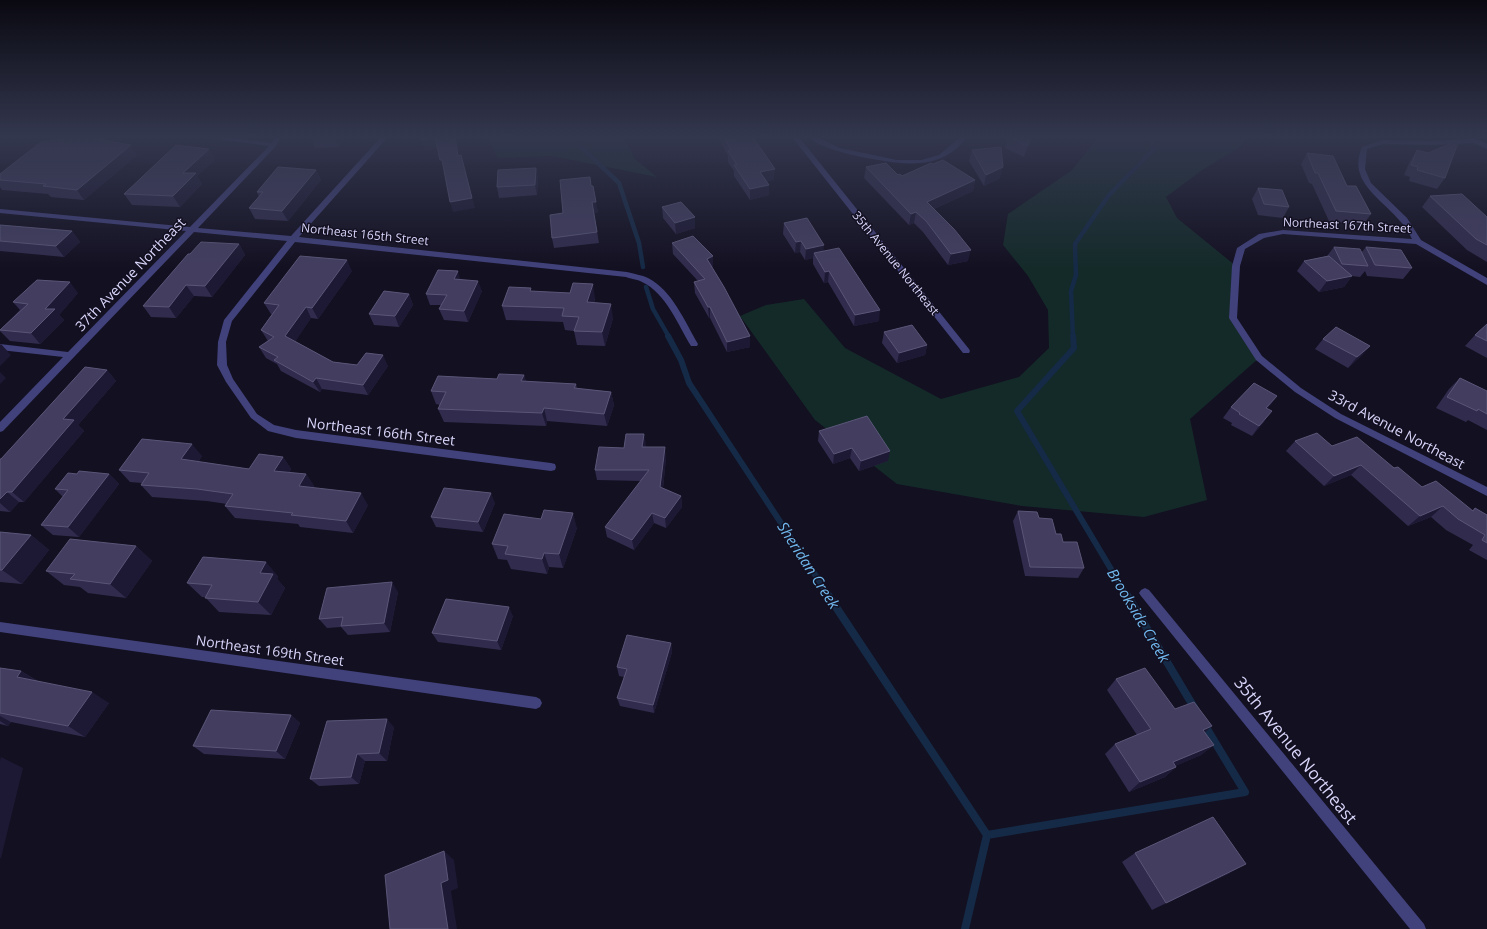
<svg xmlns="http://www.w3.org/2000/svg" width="1487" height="929" font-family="'Open Sans',sans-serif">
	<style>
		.green { fill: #142a29 }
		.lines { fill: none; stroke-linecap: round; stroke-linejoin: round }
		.stream-far2 { stroke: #152a46; stroke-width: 4.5 }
		.stream-far1 { stroke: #152a46; stroke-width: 6 }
		.stream { stroke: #152a46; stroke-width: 8 }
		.minor { fill: #41417b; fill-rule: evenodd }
		.wall { fill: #312c4d }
		.shaded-wall { fill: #1d1934 }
		.building { fill: #433e60; stroke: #5a5678 }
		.labels { text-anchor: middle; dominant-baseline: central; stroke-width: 3; stroke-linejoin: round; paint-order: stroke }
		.far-street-label { font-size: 12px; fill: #d8d5fa; stroke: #131021 }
		.street-label { font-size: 14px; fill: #d8d5fa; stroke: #131021 }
		.water-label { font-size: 15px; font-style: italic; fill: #70b8ee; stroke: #131021 }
		.near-street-label { font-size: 17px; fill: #d8d5fa; stroke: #131021 }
	</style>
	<rect width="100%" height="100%" fill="#131021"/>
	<path class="green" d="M487,137h137l11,22 22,18 -105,-21 -54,2z
		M1098,137h152l-12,11 -37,23 -35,26 11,21 59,48 -3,52 26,40 -69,61 17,81 -63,17 -122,-11 -125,-22 -82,-64 -75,-104 26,-11 38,-6 41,49 96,51 78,-22 30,-29 -1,-38 -20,-34 -25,-31 5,-31 64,-44z"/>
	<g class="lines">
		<path class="stream-far2" d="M574,137l2,5 43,41 20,60 4,24
			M646,287l7,22 16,28
			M1073,337l-2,-46 5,-16 -1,-31 34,-49 45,-46 -6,-12"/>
		<path class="stream-far1" d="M668,336l13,24 8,23 140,213
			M1073,336l1,12 -57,63 110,185"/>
		<path class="stream" d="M828,595l159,240
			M1127,595l68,114
			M965,929l22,-94 258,-43 -41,-68"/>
		<path class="minor" d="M201,137h25l46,6 2,-6h7l-5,9 -78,82 93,8 90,-99h7l-89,100 328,35c7,2 15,3 21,6 24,12 37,44 50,66l-1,2h-6c-13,-21 -25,-53 -49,-64 -5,-3 -11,-3 -16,-5l-331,-35 -63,79 -6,21 1,23 6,14 24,35 17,11 22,5 255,33 4,1 1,3 -1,3 -4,1 -255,-33 -28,-7 -17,-13 -25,-36 -9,-17 1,-23 6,-22 63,-79 -93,-9 -191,199 -3,1v-10l63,-65 -63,-7v-6l68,8 118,-121 -186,-18v-4l190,18 79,-81z
			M792,137h7l170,212 1,2 -1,2h-6z
			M808,137h9l23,11 57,12h24l18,-5 21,-18h7c-26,36 -68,27 -105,20 -18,-4 -38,-8 -54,-20z
			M1473,137l14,7v5l-13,-6 -41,2 -50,-1 -16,5 -2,20 6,14 36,35 14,22 66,38v7l-71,-41 -133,-10 -19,4 -19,11 -5,17 -3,52 25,38 39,32 40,26 146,73v9l-152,-78 -40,-26 -39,-32 -27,-42 3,-52 5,-18 22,-14 24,-4 129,9c-3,-6 -7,-13 -12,-18 -19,-23 -53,-40 -38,-74l20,-7 51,1 35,-2 1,-1z
			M1145,588l4,2 275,334 2,5h-16l-269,-333 -2,-3 2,-3z
			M0,622l536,75 4,2 2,4 -2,4 -4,2 -536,-77z"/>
	</g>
	<path class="wall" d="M69,137h54l1,3 -4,3 17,12 -53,45 -33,-3 -3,-3 -46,-4 -2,-3v-13z
		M311,137h32l-4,10 -24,1z
		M718,137h10v3l46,40 -7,1 2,14 -19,5 -16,-24v-5l-6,-9v-6z
		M1033,137l-9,20 -19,-9 2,-10z
		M209,149l6,11 -18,16 5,8 -22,23 -48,-2 -8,-11z
		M972,150l28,28 -16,8 -15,-25z
		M1417,150l28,28 -8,11 -28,-8 1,-4 -6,-2 6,-14z
		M1307,153l40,33 24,28 -8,11 -34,-4 -17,-37 -3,-1 -8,-19z
		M866,167l32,8 77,5 -2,11 -39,18 34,52 -20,4 -25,-33 -9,-9 -5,2 -45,-47z
		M536,168l2,10 -1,17 -38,3 -2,-11z
		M316,170l5,10 -33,41 -33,-2 -6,-11 10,-11 -2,-5z
		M591,186l7,26 -4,1 5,30 -45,5 -2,-10 11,-25z
		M1258,188l31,19 -6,11 -25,-3 -6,-16z
		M1430,196l57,21v45l-20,-12 -45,-43z
		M662,207l33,21 -19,6 -13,-16z
		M784,223l40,28 55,70 -25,5 -26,-44 -4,1 -11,-19v-6l-8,2 -5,-8 -5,1 -12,-19z
		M0,225l72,6 8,11 -16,15 -64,-6z
		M672,243l41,24 -1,1 38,68v11l-23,5 -17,-34h-1l-14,-25 -1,-11 4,-1 -25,-27z
		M239,244l6,11 -33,42 -18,-1 -18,22 -25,-1 -8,-11z
		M1334,247l27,6 5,-6 46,21 -9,11 -36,-3 -2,-5 -5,6 -8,-1 -8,11 -25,5 -22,-21 7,-10 23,-5z
		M352,271l-34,48 -7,-1 -16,23 38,21 24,3 31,1 -20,29 -46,-6 -2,3 -39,-21 -4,-7 -11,-6 -7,-11 9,-6 -7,-11 11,-16h-1l-7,-11z
		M461,280l21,11 -14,31 -24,-2 -5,-11 2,-4h-11l-4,-11z
		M532,291l63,7 -1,5 19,15 -8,28 -28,-1 -3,-14 -9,-1 -2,-8 -57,-2 -4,-14z
		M78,293l-19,22 5,5 -24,24 -30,-3 -10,-10v-1l20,-20 -7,-8z
		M409,294l4,11 -14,22 -25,-2 -5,-11z
		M1487,324v34l-22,-12 10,-11z
		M884,332l43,13 -2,10 -28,8 -15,-20z
		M1323,339l47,7 -9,10 -13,12 -33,-19z
		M107,370l9,11 -38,44 6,6 -60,71h-5l-9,10 -10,-1v-52h1z
		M524,375l2,7 50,2 1,5 34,3 3,13 -7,21 -60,-5 -1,5 -102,-4 -6,-13 2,-4 -4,-1 -5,-13z
		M1460,378l27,13v39l-19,-10 -2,2 -30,-14 13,-19z
		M1277,396l-10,13 -3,13 -12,14 -21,-11 1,-2 -9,-5 8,-11z
		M819,431l69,30 -29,10 -9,-13 -17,6 -15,-23z
		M1295,441l37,5 62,22 28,19 50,24 3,-3 12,7v45l-18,-10 4,-5 -27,-15 -15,-13 -23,9 -57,-51 -27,11 -38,-35z
		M646,445l-1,2 21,11 -3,30 18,8 1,11 -16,21 -12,-5 -20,27 -27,-13 -2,-10 36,-46 -44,-1 -2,-10 29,-22z
		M202,456l-4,6 51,7 34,-12 8,12 -2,4 17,1 8,12 -1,2 55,17 -15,28 -53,-6 -2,-3 -63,-6 -10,-12 2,-2 -20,-3 -55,-4 -11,-12 1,-2 -12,-1 -11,-12z
		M77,474h32l10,10 -40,53 -26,-2 -12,-10 22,-28 -8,-8z
		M495,503l-12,29 -47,-5 -5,-10z
		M1018,511l21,7 24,24 21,26 -6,10 -53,-2 -12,-55z
		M577,528l-14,40 -14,-1 -2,7 -36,-5 -4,-9 -9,-1 -6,-15z
		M0,532l31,3 18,15 -27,34 -22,-2z
		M136,546l16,15 -26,37 -38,-5 -8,-6 -16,-2 -18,-14z
		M278,576l-1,3 8,9 -14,27 -52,-3 -14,-15h-3l-15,-14z
		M398,592l-8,40 -42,3 -7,-8 -14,1 -8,-9z
		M513,616l-12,34 -63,-8 -6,-9z
		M671,643l1,9 -18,61 -34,-7 -3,-8 7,-21 -5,-1 -2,-9z
		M0,668l21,3 17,10 71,22 -24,34 -74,-15 -3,4 -8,-2z
		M1116,679l59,30 29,24 10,12 -13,10 -26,11 1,1 -11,10 -36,15 -24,-38 10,-10 22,-9 -30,-45z
		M291,715l9,8 -15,36 -81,-5 -11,-8z
		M394,727l-7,34h-22l-6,23 -40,2 -9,-7z
		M1135,853l95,20 -78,37 -30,-48z"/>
	<path class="shaded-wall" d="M106,137h17l1,3 -15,11 -7,-11z
		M335,137h8l-4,10z
		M455,137h1l5,29 -3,-10z
		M1031,137h2l-9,20 3,-11z
		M435,138l3,10 -13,3 -4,-11z
		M131,145l6,10 -53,45 -7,-10z
		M209,149l6,11 -18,16 5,8 -22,23 -7,-11 10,-23z
		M461,155l14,53 -22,4 -3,-10z
		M1003,167l-3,11 -16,8 2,-11z
		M536,168l2,10 -1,17 -2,-10z
		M775,169l-1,11 -14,3v-11z
		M316,170l5,10 -33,41 -6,-10z
		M975,180l-2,11 -48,22 2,-11z
		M769,185v10l-19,5v-11z
		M595,196l3,16 -4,1 -2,-11z
		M916,212l-2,11 -5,2 2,-11z
		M695,217v11l-19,6 -1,-11z
		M72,231l8,11 -16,15 -8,-11z
		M801,241l-1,11 -5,1 1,-11z
		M239,244l6,11 -33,42 -7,-11z
		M824,245l-1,11 -9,-3 -1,5 -8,2 1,-11z
		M971,250l-3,11 -20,4 3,-11z
		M713,256v11l-6,3v-11z
		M347,260l5,11 -34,48 -6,-11z
		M458,271l3,11 -7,-3z
		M829,271l-1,11 -4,1 1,-11z
		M1352,276l-8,11 -25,5 8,-11z
		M478,281l4,10 -14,31 -4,-11z
		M70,282l8,11 -19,22 5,5 -24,24 -9,-11 14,-24z
		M593,284l2,14 -6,18 -2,-14z
		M186,285l8,11 -18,22 -7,-11z
		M409,294l4,11 -14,22 -4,-11z
		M611,304l2,14 -8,28 -3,-14z
		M306,307l5,11 -19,29 -7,-11z
		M708,307h2v11h-1z
		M880,310l-1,11 -25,5 1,-11z
		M750,336v11l-23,5v-10z
		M1,344l10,11 -11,11v-21z
		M927,345l-2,10 -28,8 2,-10z
		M1370,346l-9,10 -13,12 9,-11z
		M383,355l5,11 -20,29 -5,-10z
		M107,370l9,11 -38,44 6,6 -60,71 -12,-10 51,-73z
		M0,372l6,6 -6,6z
		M524,375l3,13 -6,-7z
		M316,378l6,11 -2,3 -7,-10z
		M611,392l3,13 -7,21 -3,-12z
		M1277,396l-8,11 -11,11 8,-10z
		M544,408l3,13 -1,5 -4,-13z
		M1272,411l-8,11 -12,14 7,-10z
		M644,434l2,11 -2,13 -2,-11z
		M192,444l10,12 -11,15 -10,-12z
		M665,447l1,11 -4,39 -2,-10z
		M852,448l-2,10 -17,6 1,-10z
		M890,451l-2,10 -29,10 2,-10z
		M283,457l8,12 -9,14 -8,-12z
		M1361,465l-10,10 -27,11 10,-10z
		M109,474l10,10 -40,53 -11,-10z
		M306,474l8,12 -7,12 -8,-12z
		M7,492l12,10 -9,10 -10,-9v-4z
		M361,493l7,12 -15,28 -7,-12z
		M491,493l4,10 -12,29 -5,-10z
		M681,496l1,11 -16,21 -1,-10z
		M1443,506l-12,11 -23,9 12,-10z
		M573,513l4,15 -14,40 -4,-14z
		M652,513l2,10 -20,27 -2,-10z
		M31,535l18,15 -27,34 -20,-14z
		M136,546l16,15 -26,37 -16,-14z
		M544,553l5,14 -2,7 -5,-15z
		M266,562l12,14 -1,3 8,9 -14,27 -13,-13 2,-29z
		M392,582l6,10 -8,40 -6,-9z
		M509,607l4,9 -12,34 -4,-9z
		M671,643l1,9 -18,61 -1,-8z
		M21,671l18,11 -22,-5z
		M92,692l17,11 -24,34 -17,-11z
		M291,715l9,8 -15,36 -9,-8z
		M0,716l11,6 -3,4 -8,-5z
		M387,719l7,8 -7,34 -8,-8z
		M1212,726l-12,11 3,-7z
		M1214,745l-13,10 -40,17 12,-10z
		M357,754l8,7 -6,23 -8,-7z
		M1,757l22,11 -22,90h-1v-97z
		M1176,767l-11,10 -36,15 11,-10z
		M444,851l10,9 4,28 -7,3 6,38h-9l-7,-46z
		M1246,864l-16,9 -78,37 14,-7z"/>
	<path class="building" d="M69,137h37l-4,3 29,5 -54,45 -34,-4 3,-2 -46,-4v-6l41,-32z
		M421,137h34l3,19 3,-1 11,43 -22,4 -8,-42h-2l-5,-22 -14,2z
		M724,137h4v3l12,-3h13l22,32 -15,3 9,13 -19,4 -16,-24h3l-9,-14 3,-1z
		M1007,137h24l-4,9z
		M1459,140l-14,38 -28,-8 1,-3 -7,-2 6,-15 11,3z
		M176,145l33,4 -26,24h13l-23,23 -49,-2z
		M1001,147l2,20 -17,8 -14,-25z
		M1307,153l26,3 14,30h9l15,28 -35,-3 -18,-38h-3z
		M943,160l32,20 -48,22 27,27 17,21 -20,4 -25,-33 -10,-9 -5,2 -45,-47 20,-4 12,12 2,-1 2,2 29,-13 2,1z
		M278,167l38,3 -34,41 -33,-3 14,-16h-6z
		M536,168l-1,17 -38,2 1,-17z
		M590,177l1,9h2l3,16h-4l5,30 -45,6 -2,-23 13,-2 -3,-33z
		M1258,188l24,2 7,17 -25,-3z
		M1462,194l25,23v28l-11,-6 -46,-43z
		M681,202l14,15 -20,6 -13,-16z
		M807,218l17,27 -18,4 -5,-8 -5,1 -12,-19z
		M0,225l72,6 -16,15 -56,-5z
		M693,236l20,20 -6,3 17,28 26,49 -23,6 -17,-35h-2l-14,-25 11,-3 -33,-36z
		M201,242l38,2 -34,42 -19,-1 -17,22 -26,-1 45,-52h2z
		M1334,247l26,2 8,17 -26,-2z
		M1366,247l35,3 11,18 -37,-3z
		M839,248l41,62 -25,5 -26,-44 -4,1 -11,-19z
		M300,256l47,4 -35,48 -6,-1 -21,29 48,26 24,3 9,-12 17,2 -20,30 -47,-7 -3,4 -39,-22 4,-3 -19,-10 15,-10 -13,-7 18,-25 -15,-2z
		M1329,256l23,20 -25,5 -23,-20z
		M438,270l20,1 -4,8 24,2 -14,30 -25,-2 8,-14 -21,-1z
		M37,280l33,2 -25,27h10l-24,24 -31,-3 28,-26 -15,-2z
		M573,283l20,1 -6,18 24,2 -9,28 -28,-1 5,-14 -17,-1 2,-8 -62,-2 7,-19 22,1 -1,3 40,2z
		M384,291l25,3 -14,22 -26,-2z
		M1487,324v17l-12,-6z
		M912,325l15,20 -28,8 -15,-21z
		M1336,327l34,19 -13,11 -34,-18z
		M85,367l22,3 -44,49 11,1 -62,72h-5l-7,7v-40h1z
		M499,374l25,1 -3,6 55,3 -2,4 37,4 -7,22 -60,-6 -2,5 -104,-4 8,-17 -15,-1 7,-15 59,3z
		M1460,378l27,13v23l-9,-5 -1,2 -30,-14z
		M1254,383l23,13 -11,12 6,3 -13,15 -20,-12 1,-1 -9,-6z
		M867,416l23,35 -29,10 -9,-13 -18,6 -15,-23z
		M1317,433l15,13 25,-9 37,31 4,-1 24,20 14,-6 37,30 2,-3 12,7v28l-5,-3 3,-5 -27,-16 -15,-13 -23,10 -59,-51 -27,11 -39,-35z
		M626,434h18l-2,13h23l-5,40 21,9 -16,22 -13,-5 -20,27 -27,-13 44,-57h-54l4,-23 25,1z
		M142,439l50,5 -11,15 68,10 10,-15 24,3 -9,14 32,3 -7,12 62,7 -15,28 -55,-6 2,-2 -68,-7 8,-12 -36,-5 -56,-4 8,-12 -30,-3z
		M79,471l30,3 -41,53 -27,-2 27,-35 -13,-1 13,-16 9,1z
		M444,488l47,5 -13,29 -47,-5z
		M544,510l29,3 -14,41 -15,-1 -2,6 -37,-5 3,-8 -16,-2 12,-30 37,5z
		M1018,511l19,1 2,6 13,1 4,15h5l2,8h14l7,26 -54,-1z
		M0,532l31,3 -29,35h-2z
		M70,539l66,7 -26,38 -40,-5 5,-5 -29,-3z
		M203,557l63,5 -6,11 13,1 -15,28 -53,-4 7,-13 -25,-2z
		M392,582l-8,41 -43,3 2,-9 -24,2 8,-31z
		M446,599l63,8 -12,34 -65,-8z
		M627,635l44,8 -18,62 -36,-7 10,-29 -10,-2z
		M0,668l21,3 -4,6 75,15 -24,34 -68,-13z
		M1145,668l30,41 19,-7 18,24 -9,4 11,15 -41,17 3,5 -36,15 -25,-38 36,-15 -35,-50z
		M211,710l80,5 -15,36 -83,-5z
		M387,719l-8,34 -22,1 -6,23 -41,2 17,-58z
		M1213,817l33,47 -80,39 -31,-50z
		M444,851l4,29 -7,3 7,46h-58l-5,-54z"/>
	<linearGradient id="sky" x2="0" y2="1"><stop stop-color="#0a0912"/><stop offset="0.51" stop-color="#33374e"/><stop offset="1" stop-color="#33374e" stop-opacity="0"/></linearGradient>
	<rect width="1487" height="268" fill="url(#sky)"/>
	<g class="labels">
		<g class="far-street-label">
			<text transform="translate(1347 225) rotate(3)">Northeast 167th Street</text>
			<text transform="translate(365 234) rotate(6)">Northeast 165th Street</text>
			<text transform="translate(896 263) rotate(51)">35th Avenue Northeast</text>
		</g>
		<g class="street-label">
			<text transform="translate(130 274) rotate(-46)">37th Avenue Northeast</text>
			<text transform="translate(1397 429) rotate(28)">33rd Avenue Northeast</text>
			<text transform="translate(381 431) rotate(7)">Northeast 166th Street</text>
			<text transform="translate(270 650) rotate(8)">Northeast 169th Street</text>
		</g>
		<g class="water-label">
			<text transform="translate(809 565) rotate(57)">Sheridan Creek</text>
			<text transform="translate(1139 615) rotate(59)">Brookside Creek</text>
		</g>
		<g class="near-street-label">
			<text transform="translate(1296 750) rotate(51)">35th Avenue Northeast</text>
		</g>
	</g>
</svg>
